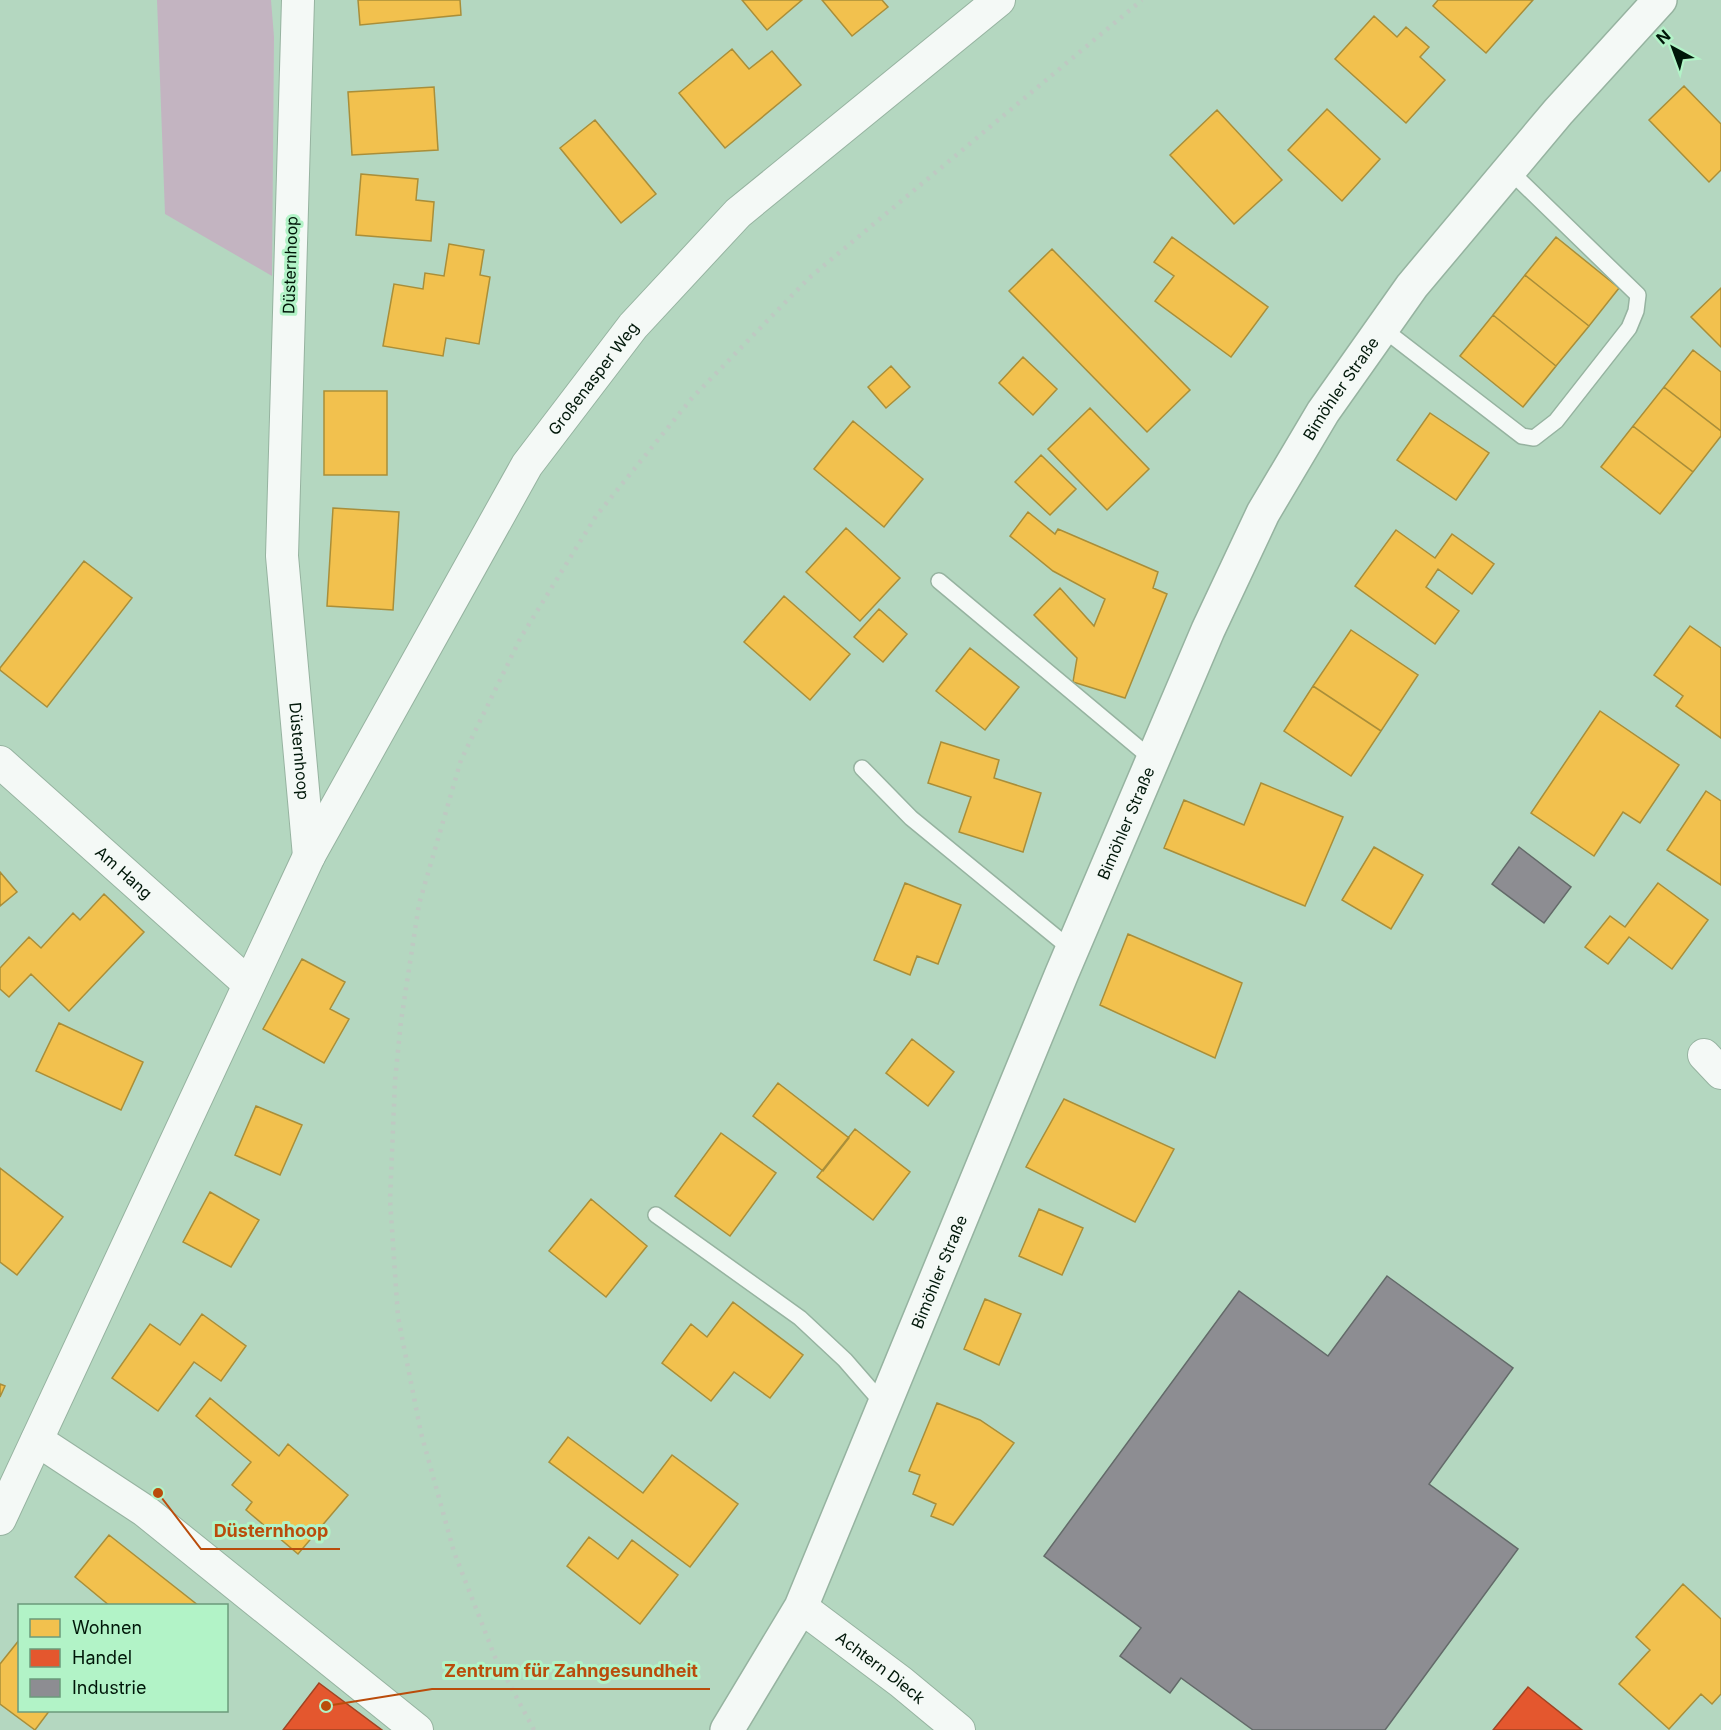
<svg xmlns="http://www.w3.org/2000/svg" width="1721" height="1730" font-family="Inter,sans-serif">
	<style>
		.grass { fill: #c3b4c1 }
		.homes { fill: #f2c14e; stroke: #a98e39; stroke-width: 1.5 }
		.shops { fill: #e4572e; stroke: #a04423; stroke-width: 1.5 }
		.industry { fill: #8d8d92; stroke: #636a69; stroke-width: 1.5 }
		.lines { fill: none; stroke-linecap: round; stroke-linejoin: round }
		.service-casing { stroke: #96b3a0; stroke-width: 18 }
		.minor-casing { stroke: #96b3a0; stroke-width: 34 }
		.tertiary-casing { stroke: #96b3a0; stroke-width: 36 }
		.service { stroke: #f4f9f6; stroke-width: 15 }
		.minor { stroke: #f4f9f6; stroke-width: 32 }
		.tertiary { stroke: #f4f9f6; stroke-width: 33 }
		.rail { stroke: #bec9c2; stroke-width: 4.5; stroke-dasharray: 3 6; stroke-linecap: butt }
		.labels { text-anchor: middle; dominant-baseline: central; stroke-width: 6; stroke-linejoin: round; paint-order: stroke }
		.street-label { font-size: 16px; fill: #001709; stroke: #b2f3c7 }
		.leader { fill: none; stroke: #ba4c0b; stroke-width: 2 }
		.callout-dot { fill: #ba4c0b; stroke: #b2f3c7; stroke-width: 2 }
		.callout-label { font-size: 18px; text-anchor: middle; font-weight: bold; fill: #ba4c0b; stroke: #b2f3c7; stroke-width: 6; stroke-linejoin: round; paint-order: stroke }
	</style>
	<rect width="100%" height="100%" fill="#b4d7c0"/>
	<path class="grass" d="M157,0h114l3,37 -2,239 -107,-62z"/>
	<path class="homes" d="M358,0h102l1,15 -101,10z
		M742,0h60l-35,30z
		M822,0h60l6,7 -36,29z
		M1438,0h95l-47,53 -53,-47z
		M1374,16l23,21 9,-10 23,20 -9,10 25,23 -39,43 -71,-64z
		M732,49l17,20 23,-18 29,34 -76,63 -46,-55z
		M1684,86l37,38v46l-12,12 -60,-62z
		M434,87l4,63 -86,5 -4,-63z
		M1327,109l53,50 -38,42 -54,-51z
		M1217,110l65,70 -48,44 -64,-69z
		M595,120l61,74 -35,29 -61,-75z
		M361,174l57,5 -2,21 18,2 -3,39 -75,-6z
		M1172,237l96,70 -37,50 -76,-56 19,-25 -20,-14z
		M1556,237l63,51 -30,38 -64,-51z
		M449,244l35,6 -4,25 10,2 -11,67 -33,-6 -3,18 -60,-10 11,-62 29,5 2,-16 19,3z
		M1052,249l138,141 -43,42 -138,-141z
		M1525,275l64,51 -33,40 -63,-51z
		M1721,288v59l-30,-30z
		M1493,315l63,51 -33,41 -63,-51z
		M1693,350l28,22v59l-57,-44z
		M1023,357l34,32 -24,26 -34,-32z
		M891,366l19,21 -24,21 -18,-21z
		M1664,387l57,44v5l-28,36 -60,-46z
		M324,391h63v84h-63z
		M1090,408l59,61 -42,41 -59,-61z
		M1430,413l59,40 -33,47 -59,-40z
		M853,421l70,58 -39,48 -70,-58z
		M1633,426l60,46 -33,42 -59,-47z
		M1041,455l35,34 -26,26 -35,-33z
		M333,508l66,4 -6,98 -66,-4z
		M1028,512l27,22 3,-5 100,43 -5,16 14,6 -42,104 -52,-16 4,-24 -43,-43 26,-27 34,38 11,-27 -52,-28 -43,-35z
		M846,528l54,50 -40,43 -54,-49z
		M1396,530l39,28 17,-24 42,30 -22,30 -34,-25 -12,18 33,24 -24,33 -80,-58z
		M84,561l48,37 -85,109 -47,-37v-2z
		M784,596l66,58 -40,46 -66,-58z
		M879,609l28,25 -24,28 -29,-25z
		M1690,626l31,22v90l-45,-32 7,-10 -29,-21z
		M1351,630l67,45 -37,56 -68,-45z
		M970,648l49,39 -34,43 -49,-39z
		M1313,686l68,45 -30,45 -67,-45z
		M1600,711l79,54 -39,58 -17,-11 -29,44 -63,-43z
		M941,742l58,18 -5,18 47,15 -18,59 -64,-20 12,-35 -43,-14z
		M1261,783l82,34 -38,89 -141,-58 20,-48 60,25z
		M1706,791l15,10v84l-54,-35z
		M1374,847l49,28 -32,54 -49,-29z
		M0,872l17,20 -17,14z
		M905,883l56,22 -23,59 -21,-8 -7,19 -36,-15z
		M1658,883l50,37 -36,49 -43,-32 -21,27 -23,-17 25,-31 15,11z
		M104,894l40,38 -75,79 -38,-37 -22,23 -9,-8v-21l29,-31 12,11 32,-35 7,7z
		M1128,934l114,49 -27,75 -115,-53z
		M302,959l43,23 -15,27 19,10 -25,44 -61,-34z
		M59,1023l84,39 -22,48 -85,-39z
		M912,1039l42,33 -26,34 -42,-33z
		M778,1083l71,55 -26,33 -70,-55z
		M1064,1099l110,50 -39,73 -109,-55z
		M256,1106l46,19 -22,50 -45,-20z
		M855,1129l55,43 -37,48 -56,-43z
		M721,1133l55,40 -46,63 -55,-40z
		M0,1168l63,49 -46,58 -17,-13z
		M210,1192l49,28 -28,47 -48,-25z
		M591,1199l56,47 -41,51 -57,-46z
		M1039,1209l44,19 -21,47 -43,-19z
		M985,1299l36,15 -22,51 -35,-16z
		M733,1302l70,53 -33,43 -36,-26 -23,29 -49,-38 29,-39 16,13z
		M202,1314l44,32 -25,35 -27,-19 -36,49 -46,-33 38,-54 30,21z
		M0,1384l5,2 -5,11z
		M210,1398l69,58 9,-12 60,51 -50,59 -52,-44 6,-8 -20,-17 19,-23 -55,-46z
		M937,1403l43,17 34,23 -61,82 -22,-9 5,-12 -23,-10 7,-19 -11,-4z
		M568,1437l75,56 29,-38 66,49 -48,63 -141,-105z
		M109,1535l90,71h-89l-35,-29z
		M589,1537l29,22 14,-19 46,35 -38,49 -73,-58z
		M1683,1584l38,35v75l-9,10 -11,-10 -32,35 -50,-45 31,-34 -14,-13z
		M20,1639v71h30l-15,20 -35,-26v-40z"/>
	<path class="shops" d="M319,1683l63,47h-99z
		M1528,1687l54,43h-89z"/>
	<path class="industry" d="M1519,847l52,40 -27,36 -52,-39z
		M1387,1276l126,92 -84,116 89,65 -133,181h-132l-72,-52 -11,15 -50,-37 21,-28 -97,-72 195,-265 89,65z"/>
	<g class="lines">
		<g class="service-casing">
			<path id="service" d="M1382,328l140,108 12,2 22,-17 73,-93 7,-17 2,-16 -129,-125
				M939,581l213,178
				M862,768l49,50 161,132
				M656,1215l144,103 45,42 40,46"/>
		</g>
		<g class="minor-casing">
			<g id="minor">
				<path id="s1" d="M298,0l-16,556 27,300"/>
				<path id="s2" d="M0,762l249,222"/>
				<path d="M1704,1055l17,18"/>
				<path d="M37,1440l108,71 272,219"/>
				<path id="s3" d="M0,1519l309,-663 218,-391 106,-139 105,-113 261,-213"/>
				<path id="s4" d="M801,1607l100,75 58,48"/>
			</g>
		</g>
		<g class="tertiary-casing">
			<g id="tertiary">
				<path id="s5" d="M727,1730l74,-123 261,-634 146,-343 55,-117 60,-101 89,-126 146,-174 102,-112"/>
			</g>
		</g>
		<use href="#service" class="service"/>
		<use href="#minor" class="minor"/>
		<use href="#tertiary" class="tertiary"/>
		<path class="rail" d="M534,1730l-39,-73 -41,-105 -33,-119 -23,-116 -8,-117 5,-119 6,-60 18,-117 42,-144 60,-123 75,-121 96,-118 117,-120 333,-278"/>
	</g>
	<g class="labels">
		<g class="street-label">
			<text transform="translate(290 265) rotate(-88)">Düsternhoop</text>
			<text stroke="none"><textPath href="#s3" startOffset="1288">Großenasper Weg</textPath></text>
			<text stroke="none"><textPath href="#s5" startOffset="1478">Bimöhler Straße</textPath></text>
			<text stroke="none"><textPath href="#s1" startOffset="752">Düsternhoop</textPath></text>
			<text stroke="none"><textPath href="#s5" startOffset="992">Bimöhler Straße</textPath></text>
			<text stroke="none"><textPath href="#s2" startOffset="166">Am Hang</textPath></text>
			<text stroke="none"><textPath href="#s5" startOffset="506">Bimöhler Straße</textPath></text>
			<text stroke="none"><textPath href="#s4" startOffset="100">Achtern Dieck</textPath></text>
		</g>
	</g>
	<path class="leader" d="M158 1493L201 1549H340M326 1706L432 1689H710"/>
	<g class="callout-dot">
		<circle cx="158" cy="1493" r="6"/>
		<circle cx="326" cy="1706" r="6"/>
	</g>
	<g class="callout-label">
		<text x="271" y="1537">Düsternhoop</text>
		<text x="571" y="1677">Zentrum für Zahngesundheit</text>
	</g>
	<rect x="18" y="1604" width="210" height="108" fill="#b2f3c7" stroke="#6b9b7b" stroke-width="1.5"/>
	<rect x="30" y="1619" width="30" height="18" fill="#f2c14e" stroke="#6b9b7b" stroke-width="1.5"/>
	<text x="72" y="1634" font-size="18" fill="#001709">Wohnen</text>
	<rect x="30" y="1649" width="30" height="18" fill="#e4572e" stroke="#6b9b7b" stroke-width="1.5"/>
	<text x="72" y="1664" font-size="18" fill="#001709">Handel</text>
	<rect x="30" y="1679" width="30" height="18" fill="#8d8d92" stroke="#6b9b7b" stroke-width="1.5"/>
	<text x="72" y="1694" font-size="18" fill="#001709">Industrie</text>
	<g transform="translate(1673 48) rotate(319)" stroke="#b2f3c7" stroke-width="4.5" paint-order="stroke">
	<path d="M0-4.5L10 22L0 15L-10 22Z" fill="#001709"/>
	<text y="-9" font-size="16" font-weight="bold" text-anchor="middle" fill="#001709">N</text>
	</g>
</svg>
